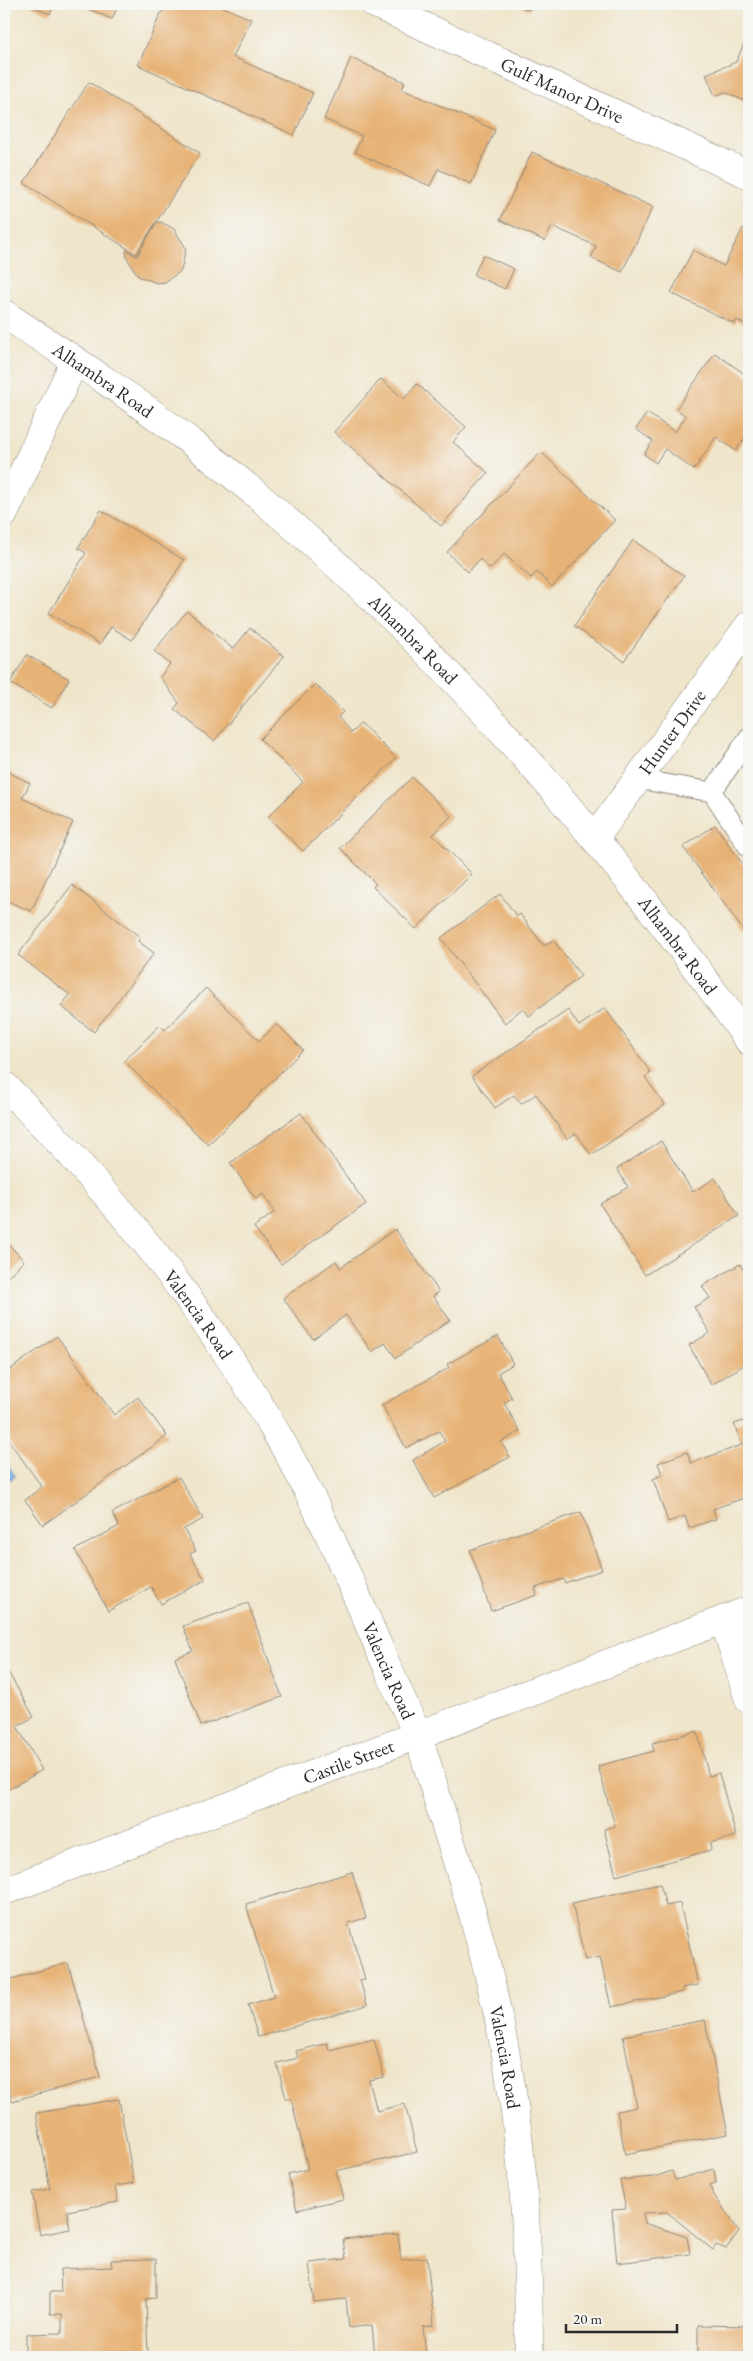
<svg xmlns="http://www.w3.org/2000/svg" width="753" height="2361" font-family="'EB Garamond',serif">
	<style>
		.water { fill: #86bbf4; stroke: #587390 }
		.building { fill: #e7b276 }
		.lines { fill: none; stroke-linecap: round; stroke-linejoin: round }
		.service-casing { stroke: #8d887b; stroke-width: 21 }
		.minor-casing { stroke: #8d887b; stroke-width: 29 }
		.service { stroke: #fff; stroke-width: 19 }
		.minor { stroke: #fff; stroke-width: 28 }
		.labels { text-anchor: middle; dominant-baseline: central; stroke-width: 5; stroke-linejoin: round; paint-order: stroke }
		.street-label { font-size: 19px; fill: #2b2b2b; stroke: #f6f6f2 }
	</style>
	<rect width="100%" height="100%" fill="#f6f6f2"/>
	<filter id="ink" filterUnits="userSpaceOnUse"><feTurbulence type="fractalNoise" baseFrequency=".02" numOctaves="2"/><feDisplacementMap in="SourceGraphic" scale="10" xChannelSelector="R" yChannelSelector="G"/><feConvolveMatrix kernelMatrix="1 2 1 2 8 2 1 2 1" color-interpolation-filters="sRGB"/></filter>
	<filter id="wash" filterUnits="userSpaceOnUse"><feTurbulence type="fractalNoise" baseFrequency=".0096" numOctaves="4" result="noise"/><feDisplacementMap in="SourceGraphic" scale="20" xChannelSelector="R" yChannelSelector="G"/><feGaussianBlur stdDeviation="1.12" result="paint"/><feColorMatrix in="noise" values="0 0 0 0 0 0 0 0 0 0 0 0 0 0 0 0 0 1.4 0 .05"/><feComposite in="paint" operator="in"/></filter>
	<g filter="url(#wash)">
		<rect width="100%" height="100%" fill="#efe5cb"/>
		<path class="water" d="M4,1460l11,16 -11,8z"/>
		<g id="blocks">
			<path class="building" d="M27,4h28l-5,10z
				M77,4h42l-7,15z
				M165,4h51l35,15 -18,38 80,36 -19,42 -156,-70z
				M514,4h18l-3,6z
				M749,32v71l-24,-11 -10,4 -9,-22 30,-12z
				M351,58l54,24 -3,7 93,41 -24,54 -33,-15 -8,17 -75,-34 7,-16 -38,-17z
				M89,82l111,71 -64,101 -112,-71z
				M532,152l121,55 -31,65 -31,-14 5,-12 -44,-20 -7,15 -45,-21z
				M161,222l13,7 12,19 -5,23 -16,11 -8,1 -19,-7 -11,-18 -1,-8 11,6 19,-33z
				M743,228l6,4v94l-13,-6 -1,4 -64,-31 22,-43 31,16z
				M483,255l31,14 -9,20 -31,-14z
				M715,353l34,24v55l-13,19 -20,-14 -22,33 -29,-21 -9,14 -12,-9 9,-13 -17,-12 11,-16 28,19 11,-16 -10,-7z
				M381,379l23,20 13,-15 49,43 -13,15 35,31 -47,53 -107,-94z
				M541,452l74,68 -63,67 -15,-15 -6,6 -27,-24 -14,15 -10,-10 -12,13 -21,-20z
				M101,510l83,50 -52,80 -21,-13 -11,17 -51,-31 37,-60 -8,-5z
				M633,540l51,36 -60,85 -50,-35z
				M187,611l46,38 17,-21 34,28 -70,85 -40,-32 5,-6 -19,-26 10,-13 -16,-13z
				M27,655l42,24 -17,29 -42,-25z
				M315,684l28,28 -5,5 13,16 10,-10 35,35 -93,93 -35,-34 35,-35 -43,-43z
				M4,770l26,13 -8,15 51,24 -42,89 -24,-10 -3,6z
				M412,777l39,39 -18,19 39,39 -56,55 -43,-42 3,-3 -36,-36z
				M715,825l34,48v65l-66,-91z
				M72,885l68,52 -2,4 16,12 -60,79 -33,-26 9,-11 -52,-40z
				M500,894l17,22 3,-2 24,32 9,-6 28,36 -52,40 -6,-8 -18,15 -64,-85z
				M206,988l53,53 18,-17 26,26 -95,95 -84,-84 36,-36 5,5z
				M605,1008l46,65 -6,4 20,28 -74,50 -15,-22 -9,6 -31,-45 -15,10 -7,-9 -19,13 -23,-32 96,-66 11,16z
				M301,1113l65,91 -85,60 -27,-37 21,-15 -12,-18 -7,5 -26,-36z
				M661,1141l32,51 22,-14 24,38 -94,59 -45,-71 28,-17 -11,-18z
				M395,1229l44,63 -6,4 17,24 -54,38 -11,-15 -13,9 -26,-37 -33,24 -30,-41 53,-37 4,7z
				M4,1239l20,22 -20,19z
				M740,1264l9,16v82l-38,23 -22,-40 21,-12 -16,-26 16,-9 -8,-12z
				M57,1336l57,79 24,-18 29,39 -124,89 -18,-25 17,-13 -38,-53v-60z
				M498,1336l15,28 -15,9 14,25 -8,5 16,28 -19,11 9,15 -76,41 -21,-38 32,-19 -6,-10 -33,17 -24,-43 67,-37 -2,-4z
				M749,1419v71l-3,1 1,6 -34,12 3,10 -27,9 -4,-12 -17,6 -15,-43 9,-4 -4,-12 29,-11 4,11 51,-18 -8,-21z
				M179,1477l24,42 -19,10 12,22 -6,3 15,26 -44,24 -10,-17 -43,24 -33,-61 44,-24 -7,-13z
				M581,1512l21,58 -37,13 -2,-4 -28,9 2,7 -46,16 -21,-61z
				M248,1603l34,94 -81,29 -26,-68 18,-7 -10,-25z
				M4,1665l30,52 -17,9 25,44 -38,22z
				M697,1731l12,45 10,-3 17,63 -26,7 1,7 -95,26 -12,-47 11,-3 -17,-60 56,-15 -2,-8z
				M352,1872l14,46 -18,5 17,56 -5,1 7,25 -109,32 -10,-32 26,-8 -28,-93z
				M660,1884l6,22 14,-3 18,82 -16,3 1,4 -72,15 -11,-50 -15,3 -13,-57z
				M68,1963l32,114 -88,24 -8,-29v-91z
				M705,2020l23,114 -103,20 -8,-43 20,-4 -14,-71z
				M374,2039l10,38 -15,3 8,31 28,-7 12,48 -81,19 7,28 -46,11 -9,-36 20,-5 -17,-71 -5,1 -9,-36 21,-5 -2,-7 31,-8 2,7z
				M119,2099l15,84 -19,3 3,16 -51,9 3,18 -30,6 -8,-43 18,-3 -14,-76z
				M714,2169l2,14 -6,2 2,7 27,39 -13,18 -10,-4 -3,5 -46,-38 -24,1 1,10 43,14 3,17 -73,9 -5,-53 14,-1 -6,-29 34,-3 18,-6 3,9z
				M398,2234l3,26 26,-3 7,68 -11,2 3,28 -51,2 -3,-32 -23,3 -3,-29 -32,3 -5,-39 37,-4 -3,-20z
				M156,2259v39l-10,1 2,58h-122v-23l36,-1v-19h-12v-22h11l-1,-23 52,-2 -1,-7z
				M698,2325l51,1v31h-51z"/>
		</g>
	</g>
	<g filter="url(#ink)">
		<use href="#blocks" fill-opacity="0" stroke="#8d887b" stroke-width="1"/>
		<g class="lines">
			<g class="service-casing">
				<path id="service" d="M749,737l-37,55 37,56
					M637,779l75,13"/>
			</g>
			<g class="minor-casing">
				<g id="minor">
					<path id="s1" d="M375,4l374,171"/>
					<path id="s2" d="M4,314c63,41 127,82 187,128 217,167 400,376 558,599"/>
					<path d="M4,514l71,-154"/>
					<path id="s3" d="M595,838l154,-213"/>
					<path id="s4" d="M4,1085c111,110 208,233 285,370 33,60 60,123 87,186 13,30 27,61 40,91 12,31 20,64 30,95 26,79 48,158 62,240 17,96 21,193 21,290"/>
					<path d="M724,1620l25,80"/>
					<path id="s5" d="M4,1891l745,-281"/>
				</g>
			</g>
			<use href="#service" class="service"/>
			<use href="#minor" class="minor"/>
		</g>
	</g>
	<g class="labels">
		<g class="street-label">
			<text stroke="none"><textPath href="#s1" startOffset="206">Gulf Manor Drive</textPath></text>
			<text stroke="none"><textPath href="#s2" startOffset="119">Alhambra Road</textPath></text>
			<text stroke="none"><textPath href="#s2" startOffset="524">Alhambra Road</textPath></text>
			<text stroke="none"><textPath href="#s3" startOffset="131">Hunter Drive</textPath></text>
			<text stroke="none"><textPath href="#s2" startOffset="929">Alhambra Road</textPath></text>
			<text stroke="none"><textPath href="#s4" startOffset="301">Valencia Road</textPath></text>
			<text stroke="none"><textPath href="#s4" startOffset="706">Valencia Road</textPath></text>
			<text stroke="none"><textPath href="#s5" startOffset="368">Castile Street</textPath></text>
			<text stroke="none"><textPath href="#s4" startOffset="1111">Valencia Road</textPath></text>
		</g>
	</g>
	<rect width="753" height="2361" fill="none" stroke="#f6f6f2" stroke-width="20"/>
	<path d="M566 2324v8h111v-8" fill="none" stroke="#2b2b2b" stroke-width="2.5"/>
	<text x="573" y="2324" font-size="15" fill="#2b2b2b" stroke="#f6f6f2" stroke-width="4" paint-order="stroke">20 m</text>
</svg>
